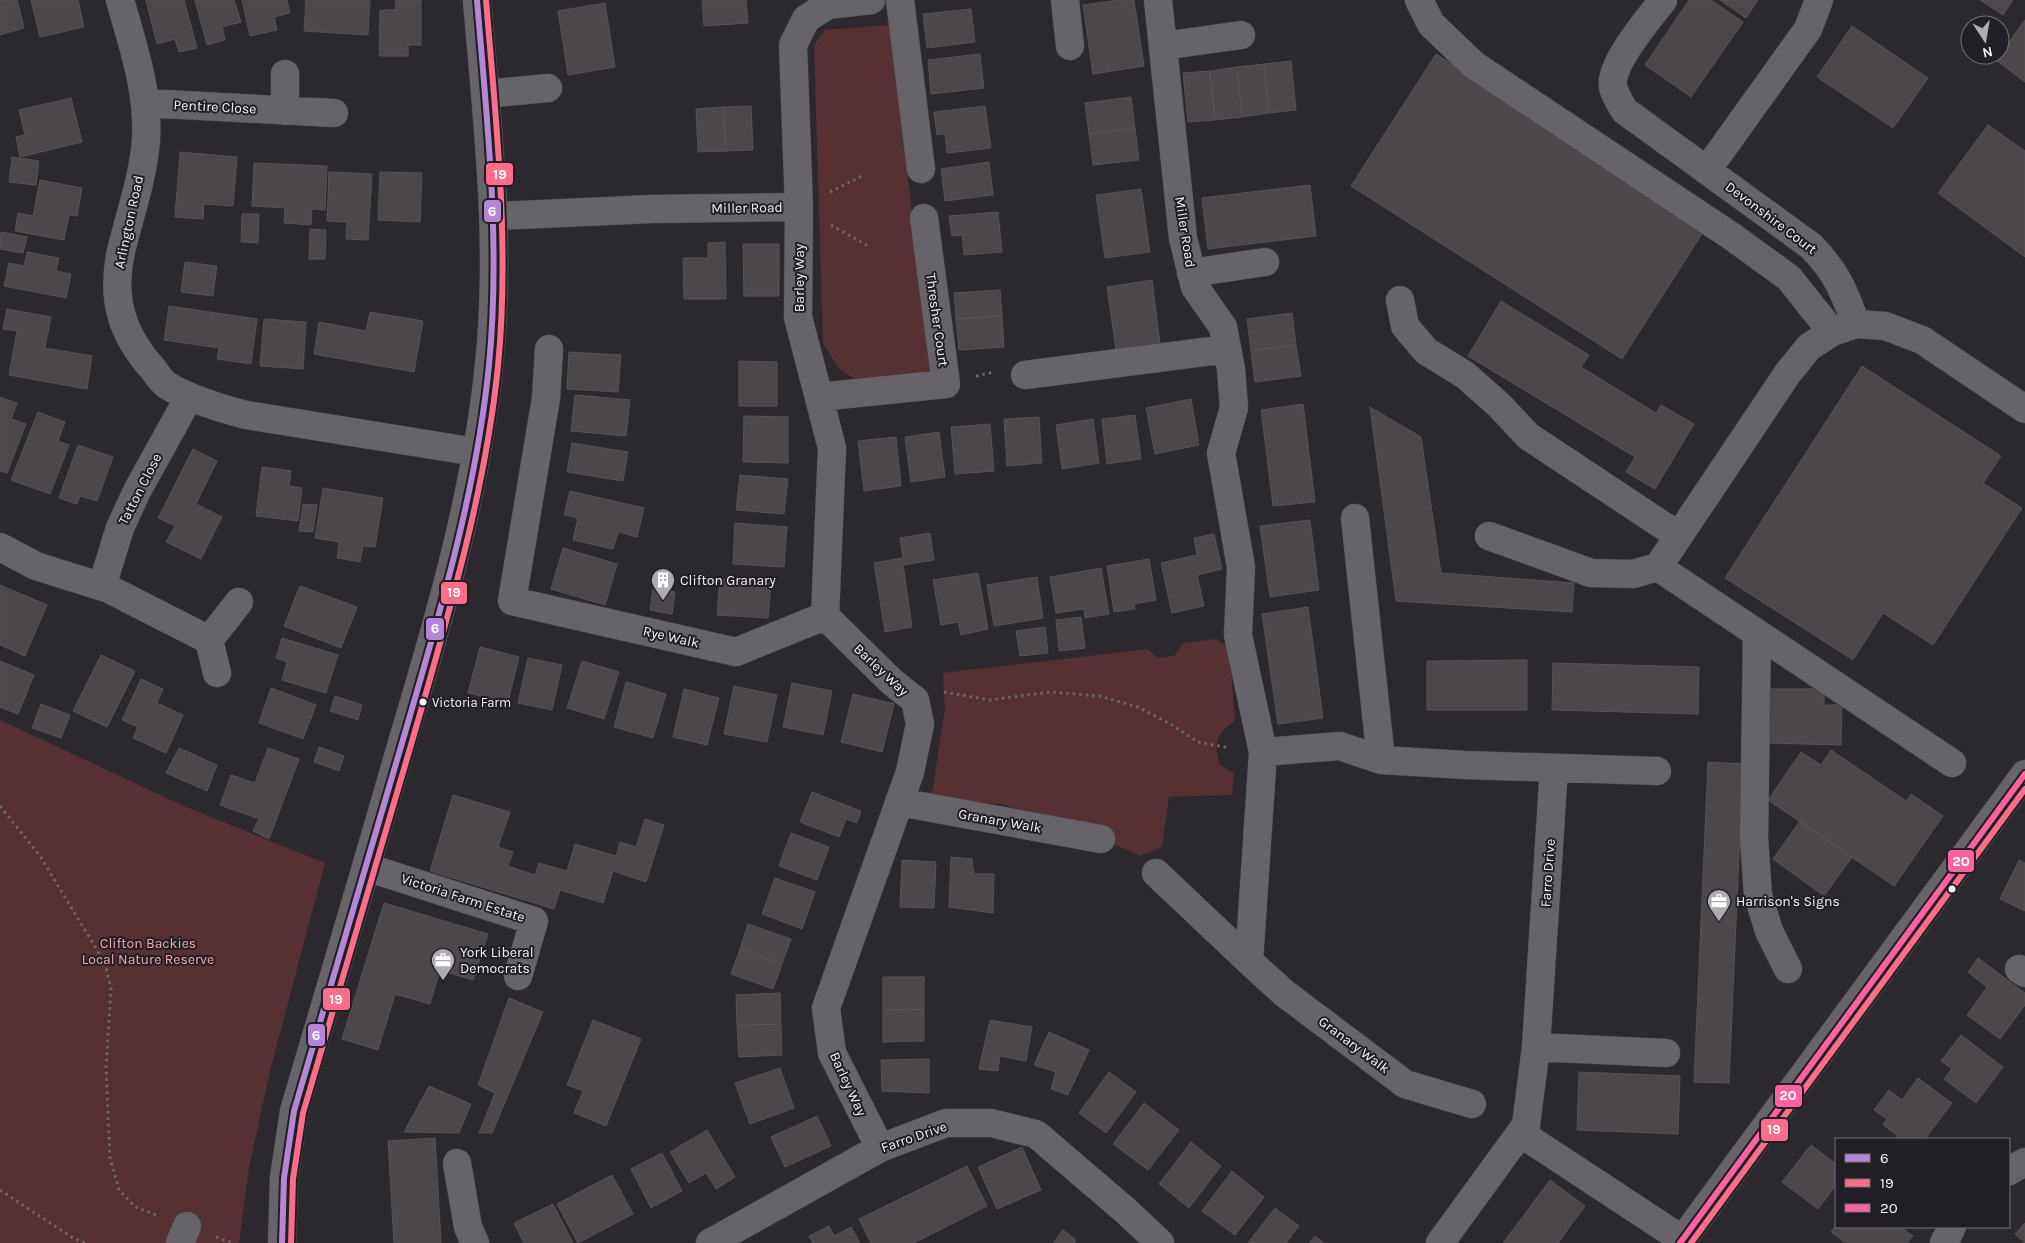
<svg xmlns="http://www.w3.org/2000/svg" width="2025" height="1243" font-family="Karla,sans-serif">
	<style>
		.green { fill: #563033 }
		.building { fill: #4b474a; stroke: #565357 }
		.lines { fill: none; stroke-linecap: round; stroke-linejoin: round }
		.minor-casing { stroke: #4a474b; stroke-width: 29 }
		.path { stroke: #6a686b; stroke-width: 3; stroke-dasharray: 2.5 4; stroke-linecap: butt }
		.minor { stroke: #676469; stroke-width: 28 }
		.bus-1-casing { stroke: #221e26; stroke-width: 10 }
		.bus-2-casing { stroke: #221e26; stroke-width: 10 }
		.bus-3-casing { stroke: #221e26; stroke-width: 10 }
		.bus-1 { stroke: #b487d5; stroke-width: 6 }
		.bus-2 { stroke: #fb6d88; stroke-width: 6 }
		.bus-3 { stroke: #fc629f; stroke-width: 6 }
		.bus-dot { fill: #f4f1f7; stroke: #221e26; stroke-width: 2 }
		.labels { text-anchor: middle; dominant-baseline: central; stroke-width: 4; stroke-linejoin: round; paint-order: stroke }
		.bus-label { font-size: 13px; fill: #f4f1f7; stroke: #221e26; text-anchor: start }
		.street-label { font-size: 14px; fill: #f4f1f7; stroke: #221e26 }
		.poi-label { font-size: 14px; fill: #f4f1f7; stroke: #221e26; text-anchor: start }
		.park-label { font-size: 14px; fill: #fba9ae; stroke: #221e26 }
		.line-badge { stroke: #221e26; stroke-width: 2 }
		.badge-label { font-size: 14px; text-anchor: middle; font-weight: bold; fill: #fff }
	</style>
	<rect width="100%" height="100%" fill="#2c292e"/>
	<path class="green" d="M890,25l41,347 -75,8 -17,-11 -16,-26 -9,-298 11,-15z
		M1216,639l13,8 6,74c-19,14 -22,20 -15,44l14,8 -2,22 -63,2 -7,50 -22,9 -69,-32 -69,-20 -71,-4 14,-91 -2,-36 205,-24 10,9 16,-2 10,-13z
		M0,720l186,87 139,56 -55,208 -21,97 -10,75h-239z"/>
	<path class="building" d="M0,0h17l7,28 -24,7z
		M31,0h47l6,27 -44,10z
		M146,0h38l13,48 -18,4 -4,-13 -18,5z
		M195,0h39l7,22 -19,5 3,13 -18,5z
		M242,0h45l3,13 -16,4 3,13 -27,6z
		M306,0h64l-2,35 -64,-4z
		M396,0h25v45h-13v11h-29l1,-46h15z
		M702,0h44l2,23 -44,3z
		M1120,0h14l10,66 -51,8 -10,-69z
		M1689,0h22l32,22 -52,75 -46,-32z
		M1720,0h38l-12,18z
		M1980,0h33l-10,15z
		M605,3l10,64 -47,8 -10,-64z
		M971,9l4,33 -48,6 -4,-34z
		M2025,20v62l-29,-22z
		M1852,26l76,52 -35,50 -76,-51z
		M980,54l4,34 -53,6 -3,-34z
		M1436,54l271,172 -85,133 -271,-173z
		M1291,61l5,49 -27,3 -5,-49z
		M1264,64l5,49 -27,4 -5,-50z
		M1237,67l5,50 -27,3 -5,-49z
		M1210,71l5,49 -27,2 -5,-49z
		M1131,97l4,31 -46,6 -4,-31z
		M71,98l11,44 -62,15 -4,-20 9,-2 -6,-25z
		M751,106l2,44 -27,1 -3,-44z
		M985,106l6,42 -44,5 -2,-19 -8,1 -3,-23z
		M723,107l3,44 -28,1 -2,-43z
		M1988,125l37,26v106l-87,-64z
		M1135,128l4,32 -46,5 -4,-31z
		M180,152l57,5 -4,49 -29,-2 -1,15 -28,-2z
		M12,157l27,4 -3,24 -27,-3z
		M989,162l4,33 -48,6 -4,-32z
		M254,163l73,3 -2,44 -13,-1 -1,16 -27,-2 1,-15 -33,-2z
		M329,172l43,2 -4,66 -22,-1 1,-17 -20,-1z
		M380,172l42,1 -2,49 -42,-2z
		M40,180l42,8 -5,28 -8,-1 -5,25 -49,-9 3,-18 15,3z
		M1310,185l6,51 -108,13 -6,-51z
		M1141,189l9,63 -45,6 -9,-63z
		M998,212l4,40 -38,3 -2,-20 -10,1 -3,-20z
		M242,214h17l-1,29 -17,-1z
		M310,229l16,1 -1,29h-16z
		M1,232l26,5 -4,16 -23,-4z
		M725,242l1,57h-42l-1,-41h25v-15z
		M743,244h36v52h-35z
		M27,252l32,6 -3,13 15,3 -5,24 -62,-12 5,-23 15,3z
		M185,262l32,4 -4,30 -32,-4z
		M1152,280l8,63 -44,7 -9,-63z
		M1000,290l2,26 -46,3 -2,-26z
		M1501,301l88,54 -8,12 75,46 5,-8 33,19 -39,65 -29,-17 9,-15 -167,-101z
		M169,306l88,13 -6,45 -34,-5 2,-11 -55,-8z
		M7,309l44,8 -6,31 47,8 -5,33 -78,-14 8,-44 -14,-2z
		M370,312l53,9 -9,51 -100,-18 5,-32 47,9z
		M1292,313l4,32 -45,6 -4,-32z
		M1002,316l2,31 -45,3 -3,-31z
		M264,319l42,3 -3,47 -43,-3z
		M1296,345l5,31 -46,6 -4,-31z
		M569,352l52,3 -3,37 -51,-3z
		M739,361l38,1v44h-38z
		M1862,366l139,90 -18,27 39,25 -89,137 -50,-32 -30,47 -128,-82z
		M575,395l55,5 -4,36 -55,-5z
		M0,397l17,6 -6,16 15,5 -19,49 -7,-2z
		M1191,399l8,46 -44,9 -9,-46z
		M1303,404l12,98 -42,4 -12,-96z
		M1370,407l51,30 20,136 133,10 -2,29 -176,-11z
		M38,412l27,10 -7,19 11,4 -19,49 -39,-14z
		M1135,415l6,44 -34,5 -5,-45z
		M744,416l44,1v46l-45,-1z
		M1039,417l3,46 -35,3 -3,-47z
		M1093,419l6,44 -37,6 -6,-44z
		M990,424l4,47 -39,3 -4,-47z
		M939,432l6,45 -34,5 -6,-45z
		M896,437l5,49 -37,5 -6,-50z
		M572,443l56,9 -5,29 -56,-9z
		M78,445l35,12 -16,44 -17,-5 -3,8 -18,-6z
		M193,449l24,12 -21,43 26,13 -21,42 -35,-17 9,-16 -17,-8z
		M262,467l29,4 -2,15 13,2 -4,33 -42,-5z
		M740,475l48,4 -4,35 -48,-4z
		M323,488l60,10 -8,49 -12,-1 -3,16 -23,-4 2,-16 -24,-4z
		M570,491l74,17 -7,29 -19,-5 -5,17 -40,-9 5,-22 -14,-3z
		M303,504l14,1 -4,27 -14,-1z
		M1310,520l9,70 -49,7 -10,-71z
		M735,523l52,4 -3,40 -51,-3z
		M930,533l4,27 -31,5 9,62 -27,5 -11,-69 29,-5 -3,-20z
		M1214,534l8,35 -25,6 7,31 -32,7 -11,-50 36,-8 -3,-17z
		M563,548l54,16 -12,41 -54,-16z
		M1149,559l7,41 -22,4 1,5 -21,3 -7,-46z
		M1101,568l8,46 -24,4 -1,-9 -28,4 -6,-36z
		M978,573l10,56 -27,6 -3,-13 -17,3 -8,-45z
		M1037,577l6,41 -49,8 -7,-41z
		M720,579l51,3 -3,36 -51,-3z
		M0,585l47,20 -22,51 -25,-11z
		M300,586l57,21 -16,41 -57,-22z
		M653,589l22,3 -3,22 -22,-4z
		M1308,607l15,111 -45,6 -16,-110z
		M1081,617l4,31 -26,3 -3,-31z
		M1045,627l3,26 -28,3 -4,-25z
		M282,638l56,17 -12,38 -44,-13 5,-18 -11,-4z
		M480,647l39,10 -11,45 -40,-9z
		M101,655l34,16 -28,56 -34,-16z
		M528,658l34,7 -10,45 -34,-7z
		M1527,660v50h-100v-49z
		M0,661l34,14 -16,39 -18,-7z
		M582,661l37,11 -15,47 -37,-11z
		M1553,663l146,4 -1,47 -146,-4z
		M141,679l22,10 -6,14 26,12 -17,38 -33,-15 5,-11 -16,-7z
		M626,682l40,12 -13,44 -39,-11z
		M792,683l40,8 -9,44 -40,-8z
		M734,686l43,9 -10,47 -43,-8z
		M271,688l45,17 -13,34 -44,-16z
		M684,689l35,9 -12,47 -34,-8z
		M1767,689h57v16h18l-1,40 -75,-2z
		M853,694l41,10 -12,48 -41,-10z
		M335,696l27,9 -4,15 -28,-9z
		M41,704l29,11 -9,23 -29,-10z
		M319,747l25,9 -5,15 -25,-9z
		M179,748l38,17 -10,26 -41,-18z
		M268,748l31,11 -30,80 -16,-8 6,-12 -39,-14 11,-30 24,8z
		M1831,750l75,51 5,-7 32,22 -49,70 -126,-86 33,-48 20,13z
		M1708,762l35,2 -14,319 -35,-1z
		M812,792l49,19 -4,12 -11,-4 -7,18 -39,-15z
		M453,795l57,17 -12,35 15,5 -5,14 27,9 4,-12 28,8 8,-27 41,12 4,-14 16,5 9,-28 19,6 -18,57 -33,-11 -10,32 -43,-13 -6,19 -124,-38z
		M1800,821l52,36 -28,39 -51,-37z
		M791,833l38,14 -12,33 -38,-14z
		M951,857l21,2 2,15h20l-1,39 -44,-6z
		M902,860l34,2 -2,46 -34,-1z
		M2019,860l6,3v48l-25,-12z
		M775,878l40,14 -13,37 -40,-15z
		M384,903l104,31 -15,46 -33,-10 -10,34 -35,-10 -17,56 -36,-11z
		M748,924l43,15 -9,25 -42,-15z
		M740,949l42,15 -9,25 -42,-15z
		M1978,958l47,35v12l-25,34 -33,-24 20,-28 -19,-15z
		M883,977h41v32l-41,1z
		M780,993l1,31 -44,2 -1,-31z
		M509,998l34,14 -51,121h-13l16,-40 -17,-8z
		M924,1009v32l-41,1v-32z
		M593,1020l48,19 -35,87 -32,-13 9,-22 -16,-6z
		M990,1020l42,7 -6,34 -26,-5 -2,15 -19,-2z
		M781,1024l1,31 -43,2 -2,-31z
		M1049,1032l40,18 -21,45 -17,-6 5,-17 -22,-7z
		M1961,1035l42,32 -27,36 -32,-24 8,-10 -11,-8z
		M929,1059v34l-47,-2 -1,-31z
		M780,1068l14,40 -44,16 -15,-41z
		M1109,1072l27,20 -30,41 -27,-20z
		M1579,1072l101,4 -2,58 -101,-4z
		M1918,1078l34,25 -27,36h-29l2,-3 -15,-11 4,-6 -13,-9 15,-20 13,10z
		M429,1086l42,18 -12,29 -55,-1z
		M1144,1103l35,27 -31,40 -35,-26z
		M817,1116l14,30 -46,21 -14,-30z
		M707,1130l28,47 -19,12 -10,-16 -17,10 -19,-31z
		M435,1138l6,105h-47l-6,-102z
		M1191,1142l30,24 -32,42 -30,-24z
		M1811,1145l25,19v21l-18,24 -36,-27z
		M1022,1147l19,43 -44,19 -19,-42z
		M662,1153l20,38 -31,17 -20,-39z
		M967,1166l20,40 -73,37h-43l-12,-24z
		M1232,1171l32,26 -29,38 -33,-24z
		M612,1175l21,39 -55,29 -21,-39z
		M1550,1180l35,26 -27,37h-55z
		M553,1204l20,39h-49l-10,-20z
		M1275,1208l24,18 -13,17h-38z
		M2025,1223v20l-10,-9z
		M1836,1225v2h64l13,9 -6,7h-61l-15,-11z
		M829,1226l5,10 17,-9 9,16h-47l-4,-7z
		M1063,1230l13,10 -2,3h-21z
		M1315,1236l9,7h-15z"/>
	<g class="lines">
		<g class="minor-casing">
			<path id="minor" d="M120,0c13,46 29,92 26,140 -3,38 -16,74 -25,111 -10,47 0,83 32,118 4,6 9,13 15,17 24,14 51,22 78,29l230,37
				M871,0l-43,5 -22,14 -13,26 6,162 -1,110 34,131 -7,168 67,66 23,18 5,24 -10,48 -84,236 6,45 48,95
				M900,0l21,169
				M1065,0l5,46
				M1419,0l12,24 43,41 260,173 55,40 43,54
				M1663,0c-15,20 -45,54 -50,79 -2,11 6,22 12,32l186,135c26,27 32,43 45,78
				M1163,46l78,-11
				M485,94l63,-6
				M145,103l189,10
				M285,111v-37
				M1707,170l101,-141 11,-29
				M495,216l157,-7 147,-2
				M1191,273l74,-11
				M1400,300l5,26 21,25 39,24 34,30 29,31 151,100
				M549,349l-3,49 -34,203 224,51 89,-36
				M1025,375l202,-26
				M819,397l127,-13 -22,-166
				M1355,518l26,242
				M1489,536l102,37 42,1 25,-7 130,-194 21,-26 23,-15 24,-8 29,2 37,14 103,69
				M0,547l36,19 73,23 100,51
				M1658,567l294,196
				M102,586l18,-58 17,-37 52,-94
				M1757,633l-3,205 4,57 11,36 19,38
				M217,673l-8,-33 30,-38
				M1263,752l77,-6 41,14 84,5 192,6
				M899,802l202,37
				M366,867l168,54 -16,55
				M1156,873l93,88 14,-209 -25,-117 3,-68 -20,-114 13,-45 -3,-39 -8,-42 -28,-40 -12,-49 -25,-238
				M1249,961l35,32 121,91 67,20
				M2019,969l6,4
				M1536,1047l130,6
				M1520,1133l163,107
				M457,1163l11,64 7,16
				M2009,1171l16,-9
				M180,1243l7,-17
				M282,1243l2,-65 10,-67c36,-123 73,-245 108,-368 37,-124 74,-249 87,-378 13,-122 -2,-244 -12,-365
				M710,1243l170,-95 66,-25h45l45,11 90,77 34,32
				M1440,1243l86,-118 10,-78 18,-279
				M1680,1243l345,-469
				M1944,1243l8,-16"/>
		</g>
		<path class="path" d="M830,192l34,-17
			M831,225l37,21
			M976,376l18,-4
			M944,692l46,8 60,-8 49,4 39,11 34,18 26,17 32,6
			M0,806l40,50 65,107 6,26 -5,79 4,90 9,32 16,17 24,9
			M0,1190l73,48 13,5
			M216,1237l17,6"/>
		<use href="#minor" class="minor"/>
		<g class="bus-1-casing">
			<path id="bus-1" d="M282,1243l2,-65 10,-67c36,-123 72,-245 108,-368 36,-124 74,-248 87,-378 12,-122 -2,-244 -12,-365"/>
		</g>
		<g class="bus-2-casing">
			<path id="bus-2" d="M291,1243l2,-64 10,-66c36,-123 72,-246 108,-368 36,-125 74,-250 87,-379 12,-122 -2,-244 -12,-366
				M1691,1243l334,-454"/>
		</g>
		<g class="bus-3-casing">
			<path id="bus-3" d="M1680,1243l345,-469"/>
		</g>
		<use href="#bus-1" class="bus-1"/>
		<use href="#bus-2" class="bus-2"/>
		<use href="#bus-3" class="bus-3"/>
	</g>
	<defs>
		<g id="building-pin" transform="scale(1.25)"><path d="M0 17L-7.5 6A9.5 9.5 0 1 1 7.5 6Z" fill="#aeabb1" stroke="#221e26"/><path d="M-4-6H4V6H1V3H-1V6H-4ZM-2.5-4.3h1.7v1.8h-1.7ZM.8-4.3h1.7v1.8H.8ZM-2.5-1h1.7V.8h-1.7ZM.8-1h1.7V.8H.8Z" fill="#fff"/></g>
		<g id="office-pin" transform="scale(1.25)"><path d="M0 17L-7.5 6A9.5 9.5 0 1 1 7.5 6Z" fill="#aeabb1" stroke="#221e26"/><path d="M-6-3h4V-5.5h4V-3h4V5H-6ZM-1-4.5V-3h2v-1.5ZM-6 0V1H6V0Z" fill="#fff"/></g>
	</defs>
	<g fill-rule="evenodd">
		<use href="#building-pin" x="663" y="580"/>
		<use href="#office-pin" x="1719" y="901"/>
		<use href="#office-pin" x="443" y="960"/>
	</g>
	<g class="bus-dot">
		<circle cx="423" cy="702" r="4.5"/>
		<circle cx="1952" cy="889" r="4.5"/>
	</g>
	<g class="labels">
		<g class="bus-label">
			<text x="432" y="702">Victoria Farm</text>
		</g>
		<g class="street-label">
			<text transform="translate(215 107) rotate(3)">Pentire Close</text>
			<text transform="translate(747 208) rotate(-1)">Miller Road</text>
			<text transform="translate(1771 218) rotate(37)">Devonshire Court</text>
			<text transform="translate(129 222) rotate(-78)">Arlington Road</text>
			<text transform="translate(1185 232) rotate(81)">Miller Road</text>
			<text transform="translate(799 278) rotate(-90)">Barley Way</text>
			<text transform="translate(937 320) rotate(82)">Thresher Court</text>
			<text transform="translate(140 489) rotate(-63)">Tatton Close</text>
			<text transform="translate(671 637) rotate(13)">Rye Walk</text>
			<text transform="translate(881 670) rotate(43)">Barley Way</text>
			<text transform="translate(1000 821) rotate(10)">Granary Walk</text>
			<text transform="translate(1548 873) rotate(-86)">Farro Drive</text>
			<text transform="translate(463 898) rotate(18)">Victoria Farm Estate</text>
			<text transform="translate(1354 1045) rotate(37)">Granary Walk</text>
			<text transform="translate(848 1084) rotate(65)">Barley Way</text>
			<text transform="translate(914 1137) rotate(-19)">Farro Drive</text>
		</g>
		<g class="poi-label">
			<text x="680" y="580">Clifton Granary</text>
			<text x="1736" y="901">Harrison's Signs</text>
			<text x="460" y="952">York Liberal<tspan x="460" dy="16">Democrats</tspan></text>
		</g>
		<g class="park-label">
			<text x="148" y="943">Clifton Backies<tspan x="148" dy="16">Local Nature Reserve</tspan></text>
		</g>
	</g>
	<g class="line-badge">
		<rect x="485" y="162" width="29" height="24" rx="5" fill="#fb6d88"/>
		<rect x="483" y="199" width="19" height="24" rx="5" fill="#b487d5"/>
		<rect x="440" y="581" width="28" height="24" rx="5" fill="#fb6d88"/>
		<rect x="425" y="617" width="20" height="24" rx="5" fill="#b487d5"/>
		<rect x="1947" y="849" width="28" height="24" rx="5" fill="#fc629f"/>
		<rect x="322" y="987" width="29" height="24" rx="5" fill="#fb6d88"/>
		<rect x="307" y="1023" width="19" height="24" rx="5" fill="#b487d5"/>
		<rect x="1774" y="1084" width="29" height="24" rx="5" fill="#fc629f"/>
		<rect x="1760" y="1118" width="29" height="24" rx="5" fill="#fb6d88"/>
	</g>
	<g class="badge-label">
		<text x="500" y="179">19</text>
		<text x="492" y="216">6</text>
		<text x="454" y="597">19</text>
		<text x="435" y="633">6</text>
		<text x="1961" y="866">20</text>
		<text x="336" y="1004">19</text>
		<text x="316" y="1040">6</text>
		<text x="1788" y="1100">20</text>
		<text x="1774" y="1134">19</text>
	</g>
	<rect x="1835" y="1138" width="175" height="90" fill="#221e26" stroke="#76727a"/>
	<rect x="1845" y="1154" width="25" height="8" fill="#b487d5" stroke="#76727a"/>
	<text x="1880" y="1163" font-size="15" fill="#f4f1f7">6</text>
	<rect x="1845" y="1179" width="25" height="8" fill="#fb6d88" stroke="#76727a"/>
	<text x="1880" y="1188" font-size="15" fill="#f4f1f7">19</text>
	<rect x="1845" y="1204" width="25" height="8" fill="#fc629f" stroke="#76727a"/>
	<text x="1880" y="1213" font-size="15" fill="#f4f1f7">20</text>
	<g transform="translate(1985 40) rotate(168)"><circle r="24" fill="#221e26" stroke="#76727a"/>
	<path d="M0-4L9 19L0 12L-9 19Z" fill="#aeabb1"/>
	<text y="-8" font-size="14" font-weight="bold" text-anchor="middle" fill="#f4f1f7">N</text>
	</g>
</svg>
